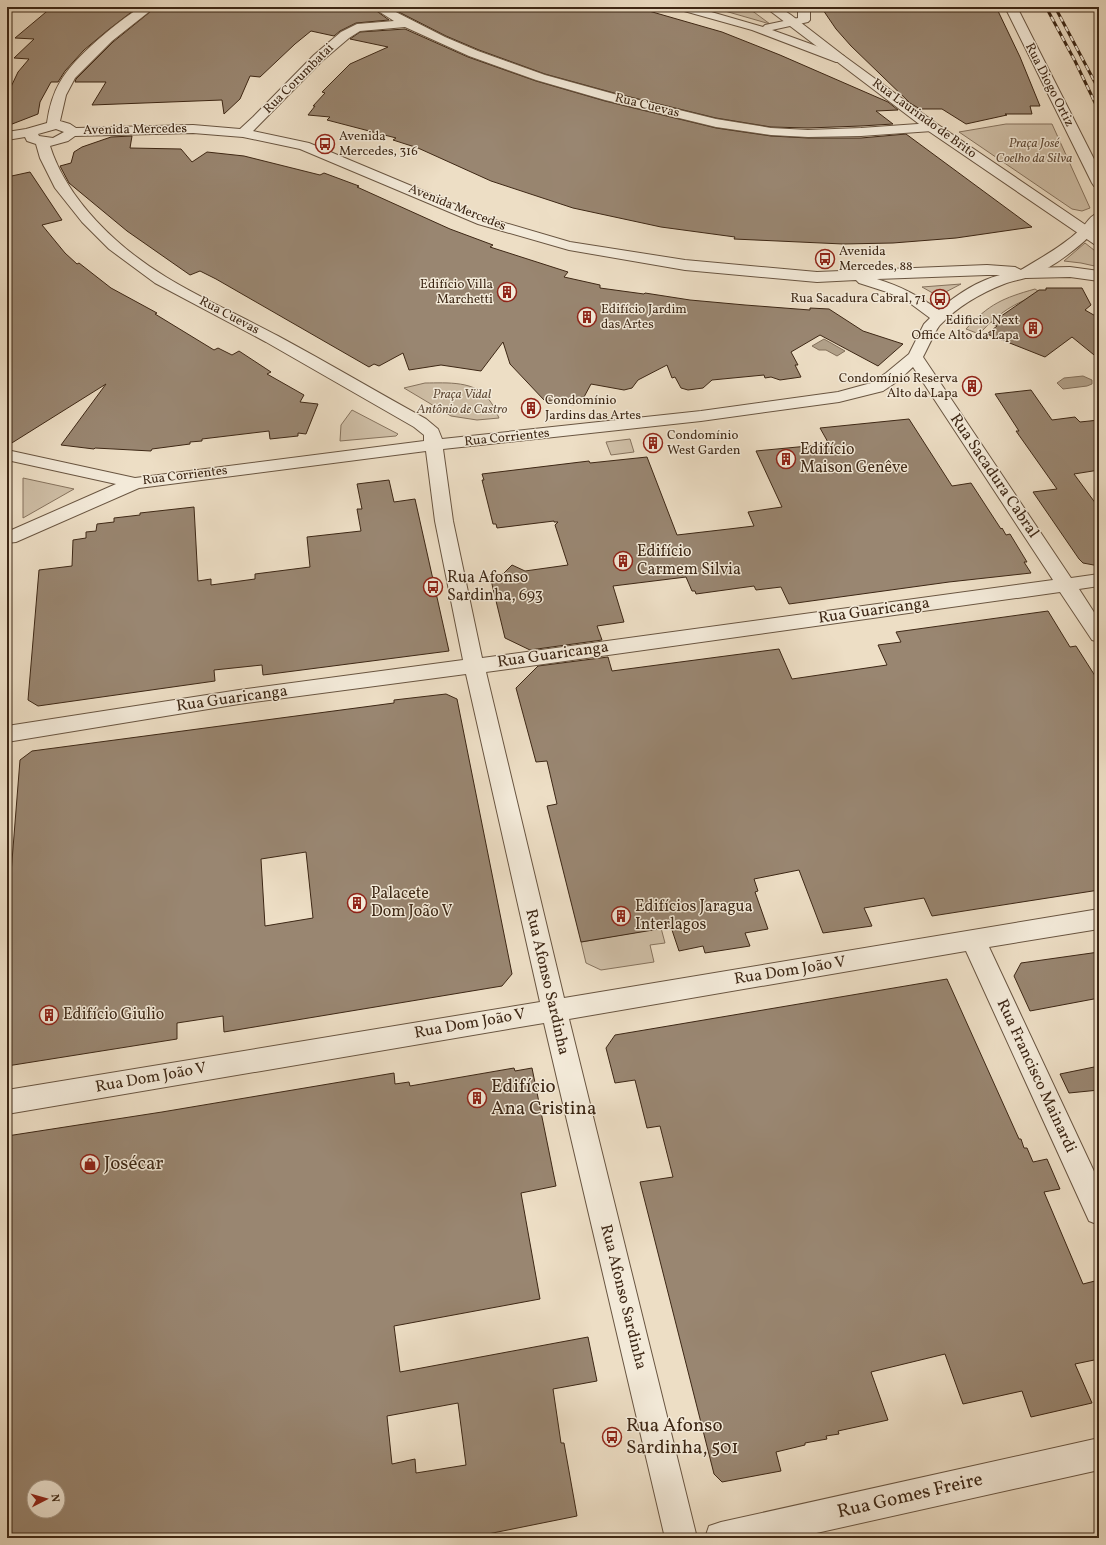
<svg xmlns="http://www.w3.org/2000/svg" width="1106" height="1545" font-family="Vollkorn,serif">
	<style>
		.green { fill: #cfbfa7; stroke: #86735e }
		.water { fill: #b1a089; stroke: #83705b }
		.building { fill: #998671; stroke: #3d2715; fill-rule: evenodd }
		.lines { fill: none; stroke-linecap: round; stroke-linejoin: round }
		.minor-casing { stroke: #695541; stroke-width: 2 }
		.tertiary-casing { stroke: #695541; stroke-width: 2 }
		.minor { fill: #f3ead9; fill-rule: evenodd }
		.tertiary { fill: #f3ead9; fill-rule: evenodd }
		.rail-casing { stroke: #3d2715; stroke-width: 3 }
		.rail { stroke: #f3ead9; stroke-width: 2; stroke-dasharray: 5.5; stroke-linecap: butt }
		.labels { text-anchor: middle; dominant-baseline: central; stroke-width: 3; stroke-linejoin: round; paint-order: stroke }
		.far-street-label { font-size: 13px; fill: #3d2715; stroke: #f3ead9 }
		.far-poi-label { font-size: 13px; fill: #3d2715; stroke: #f3ead9; text-anchor: start }
		.far-park-label { font-size: 13px; font-style: italic; fill: #624d3a; stroke: #f3ead9 }
		.poi-label { font-size: 16px; fill: #3d2715; stroke: #f3ead9; text-anchor: start }
		.street-label { font-size: 16px; fill: #3d2715; stroke: #f3ead9 }
		.near-poi-label { font-size: 19px; fill: #3d2715; stroke: #f3ead9; text-anchor: start }
		.near-street-label { font-size: 19px; fill: #3d2715; stroke: #f3ead9 }
	</style>
	<rect width="100%" height="100%" fill="#eddec5"/>
	<filter id="stains"><feTurbulence type="fractalNoise" baseFrequency=".005" numOctaves="4"/><feColorMatrix values="0 0 0 0 .2 0 0 0 0 .09 0 0 0 0 .02 0 0 0 .5 -.17"/></filter>
	<radialGradient id="worn" r=".72"><stop offset=".6" stop-color="#630" stop-opacity="0"/><stop offset="1" stop-color="#630" stop-opacity=".3"/></radialGradient>
	<path class="green" d="M711,7h36l23,17z
		M1006,124h46l38,84 -8,3 -10,-2 -113,-77z
		M1085,243l14,11v13l-18,-4 -17,-2z
		M961,284l-23,12 -16,-9z
		M1035,289l6,4c-29,12 -40,18 -62,41l-13,-5c23,-25 37,-31 69,-40z
		M425,383c22,0 51,-3 65,18 4,5 6,11 9,17l-22,2 -26,-4 -47,-28z
		M352,410l46,24 -2,2 -56,5 1,-16z
		M630,439l4,13 -23,3 -5,-13z
		M23,478l51,11 -51,29z
		M661,928l4,15 -15,2 4,17 -53,8 -15,-7 -5,-21z"/>
	<path class="water" d="M824,339l21,12 -8,5 -11,-6h-7l-7,-4z
		M1083,376l9,4v4l-5,2 -24,3 -6,-6 7,-5z"/>
	<path class="building" d="M52,7h86l-30,23 -24,20 -19,21 -7,11h-7l-11,20 -2,12 -31,12v-25l2,-10 9,-19 11,-13 -15,-1 20,-19 -19,-1z
		M156,7h215l18,13 -33,3 -16,8 -6,5 -23,-5 -16,13 -35,33 -10,-1 -10,23 -16,15 -2,-14 -130,5 14,-23h-31l1,-3 37,-37z
		M389,7h246l87,25 58,23 108,47 10,8 -22,1 17,13 -32,2 -53,2 -37,-1 -55,-9 -102,-25 -69,-19 -66,-24 -33,-14z
		M821,7h167l2,4h8l22,46 20,49h-10l2,8h-27l2,1 -41,9 -24,-15h-22l-10,-6 -59,-57 -15,-17z
		M405,29l63,28 68,24 69,20 111,27 55,8 37,2h53l45,-4 126,93 -76,11 -63,5 -50,1 -109,-5 1,-2 -74,-10 -88,-19 -82,-27 -73,-33 -25,-8 3,-2 -69,-18 3,-3 -22,-2 7,-9h-2l12,-13 -3,-1 28,-28 38,-17 -38,-8 10,-7z
		M132,136l-2,12 51,1 11,13 15,-10 37,4 76,19 4,-2 35,13 -2,1 93,42 43,16 -3,2 78,25 -4,5 36,8v3l44,6 1,-1 45,7 55,5 65,5v-2l19,1 34,22 40,13 -25,22 -58,-31 -29,17 7,13h-3l6,12 -21,3 -9,-3 -6,1 -1,-3 -52,5 -9,8 -15,2 -7,-2 -6,-11 -3,1 -5,-13 -29,15 -6,8 -8,2 -33,-6 -7,13 -6,1 -4,7 -30,-5 -34,-36 -7,-22 -22,29 -40,-6 -32,5 -6,-17 -24,13 -5,-2 -5,3 -153,-88 -16,-8 -10,4 -63,-44 -58,-48 -9,-17 11,-3 3,-11 8,-5 29,-10z
		M30,172l32,48 -20,5 23,28 12,11 2,-1 32,25 46,25 -2,1 59,36 4,-2 14,7 7,-4 32,21 -4,2 37,21 -4,7 18,2 -12,30 -8,-1v3l-28,3 -1,-8 -67,8v2l-12,1v2l-38,5 -1,2 -56,-3 -1,1 -33,-4 45,-61 -99,62v-269z
		M1046,288h36l9,17 -6,5 14,8v41l-27,-22 -27,20 -58,-23 10,-8 -6,-3 48,-33h7z
		M1031,390l21,30 23,-3 5,5 19,-2v50l-25,4 25,34v58l-16,-3 -4,-4 -46,-67 24,-3 -41,-58h3l-24,-37z
		M909,419l43,67 19,-3 30,46 1,-1 4,7 4,-1 17,28h-3l7,11 -82,9 -160,22 -8,-17 -25,3 -2,-4 -58,8 -1,-3h-3l-6,-14 -73,9 11,36 -27,4 5,14 -72,10 -25,-12 -15,-62 13,-2 9,-9 13,6 43,-6 -13,-40 3,-3h-4v-1l-57,7 -1,-4h-3l-11,-44h2l-2,-6 107,-13 1,2 57,-6 30,78 52,-6 25,-3 -6,-14 34,-5 -26,-56 73,-7 -9,-16z
		M389,480l5,22 21,-3 34,152 -186,24 -1,-10 -48,5 1,11 -177,25 -10,-6 11,-130 33,-4 1,-26 13,-2v-6l10,-1 1,-7 17,-2v-4l26,-3v-2l54,-6 4,74 13,-2v6l44,-6v-5l55,-7 -3,-30 54,-6 -4,-22h5l-5,-25z
		M1048,611l22,36 6,-1 23,36v208l-167,26 -8,-18 -60,10 8,18 -49,7 -24,-63 -45,9 4,12 -3,1 13,37 -23,4 5,13 -45,7 -2,-7 -24,5 -8,-24 -90,15 -34,-136 10,-2 -10,-43 -11,1 -20,-74 22,-22 70,-9 4,14 167,-22 13,30 95,-14 -9,-20 23,-3 -5,-10z
		M446,694l11,5 55,275 -10,12 -278,46 -1,-16 -46,7v16l-170,27v-142l13,-164 12,-9 362,-48v-3zM306,852l7,66 -48,8 -4,-67z
		M1099,952v46l-69,13 -16,-35 7,-13z
		M947,979l72,160h2l3,9h3l6,14 14,-3 13,30 -16,3 39,92 12,-3 4,10v68l-24,5 17,39 -61,14 -9,-26 -59,13 -18,-50 -74,18 17,48 -50,11 1,3 -13,2 1,3 -22,4v2l-29,7 5,19 -59,11 -8,-8 -1,-4 -73,-288 33,-5 -13,-51 -13,2 -12,-48 -20,3 -9,-35 9,-13z
		M1099,1066v24l-30,3 -9,-19z
		M514,1068l1,3 17,-3 24,118 -35,7 19,106 -146,27 6,46 188,-35 9,44 -44,8 8,54h3l13,73 -109,22h-461v-402l155,-24 232,-39 1,11 14,-2 1,4zM458,1403l8,62 -50,8 -1,-14 -23,5 -5,-48zM34,1487h24v24h-24z"/>
	<g class="lines">
		<g class="minor-casing">
			<path id="minor" d="M141,7h14l-43,34 -37,37 -9,17 -6,26 10,3 6,4 117,-3 47,4 13,-12 61,-62 27,-23 16,-8 37,-3 -22,-14h14l59,30 33,14 67,24 69,19 102,25 55,9 37,2 53,-2 71,-5 5,1 2,3 -2,3 -5,1 -71,5 -53,1 -37,-2 -55,-8 -111,-27 -69,-20 -67,-24 -64,-29 -45,4 -11,7 -27,23 -69,70 56,12 179,75 82,24 115,18 132,12 170,-7 28,2 6,3c21,-13 42,-24 60,-41 6,-6 9,-14 18,-16v13c-15,18 -46,42 -68,50 -9,4 -18,4 -27,8 -23,9 -46,22 -64,41 -4,4 -13,25 -17,32l148,221 28,-4v12l-20,3 20,31v22l-7,-2 -32,-48 -574,80 78,326 535,-89v20l-110,18 110,235v43l-10,-4 -123,-270 -397,68 128,519h-32l-121,-515 -537,91v-24l533,-88 -74,-328 -227,30 -232,38v-16l232,-36 224,-30 -28,-139 -9,-70 -287,37 -123,54 -9,1v-11l109,-48 -109,-24v-10l128,28 289,-37v-6l-10,-8 -148,-85 -111,-59 -46,-34 -27,-27 -27,-34 -15,-30 -4,-14 -9,-3 -2,-4 -18,3v-8l19,-3 21,-6c2,-15 6,-29 13,-41 14,-25 57,-60 81,-75zM56,129l8,3 -11,6 -14,-2 -1,-2zM193,133l50,4 57,12 178,75 91,26 116,20 132,12 39,-2 3,3 28,9 20,9 23,17 -6,6 -15,30 -23,19 -15,10 -33,9 -137,19 -259,28 -4,-10 -12,-10c-49,-27 -98,-56 -148,-83 -37,-20 -76,-37 -112,-59 -48,-29 -99,-77 -116,-131l18,-5 7,-5zM987,275h13c-23,6 -44,20 -61,35 -22,-15 -37,-23 -62,-31zM913,367l140,213 -571,78 -29,-137 -10,-72 258,-28 138,-19 44,-11 15,-10z
				M675,7h19l69,20 2,-2 33,-7v-11h12v13l-2,2 -36,8 72,26 2,3 -2,3h-8l-84,-32 -75,-21z
				M1005,7h12l82,162v18l-5,-1 -2,-3z
				M1099,1438v32l-305,68h-89l4,-12 12,-4z"/>
		</g>
		<g class="tertiary-casing">
			<path id="tertiary" d="M765,7h14l12,8 53,41 93,68 162,110v11l-5,-1 -167,-114z
				M1070,267l29,4v10l-29,-4 -44,1 -5,-2 -3,-3 3,-3 5,-2z"/>
		</g>
		<use href="#minor" class="minor"/>
		<use href="#tertiary" class="tertiary"/>
		<g class="rail-casing">
			<path id="rail" d="M1046,7l29,54 24,50
				M1055,7l44,83"/>
		</g>
		<use href="#rail" class="rail"/>
	</g>
	<defs>
		<g id="bus-ring" transform="scale(1)"><circle r="9.5" fill="#f3ead9" stroke="#8f2418" stroke-width="1.5"/><path d="M-5-6H5V4H4V6H2V4H-2V6H-4V4H-5ZM-3.5-4V0h7V-4ZM-3.5 1.2v1.5H-2V1.2ZM2 1.2v1.5H3.5V1.2Z" fill="#8f2418"/></g>
		<g id="building-ring" transform="scale(1)"><circle r="9.5" fill="#f3ead9" stroke="#8f2418" stroke-width="1.5"/><path d="M-4-6H4V6H1V3H-1V6H-4ZM-2.5-4.3h1.7v1.8h-1.7ZM.8-4.3h1.7v1.8H.8ZM-2.5-1h1.7V.8h-1.7ZM.8-1h1.7V.8H.8Z" fill="#8f2418"/></g>
		<g id="shop-ring" transform="scale(1)"><circle r="9.5" fill="#f3ead9" stroke="#8f2418" stroke-width="1.5"/><path d="M-5-2.5h2.3a2.7 3.5 0 0 1 5.4 0H5L5.5 6h-11ZM-1.5-2.5h3a1.5 2.3 0 0 0-3 0Z" fill="#8f2418"/></g>
	</defs>
	<g fill-rule="evenodd">
		<use href="#bus-ring" x="325" y="144"/>
		<use href="#bus-ring" x="825" y="259"/>
		<use href="#building-ring" x="507" y="292"/>
		<use href="#bus-ring" x="940" y="299"/>
		<use href="#building-ring" x="587" y="317"/>
		<use href="#building-ring" x="1033" y="328"/>
		<use href="#building-ring" x="972" y="386"/>
		<use href="#building-ring" x="531" y="408"/>
		<use href="#building-ring" x="653" y="443"/>
		<use href="#building-ring" x="786" y="459"/>
		<use href="#building-ring" x="623" y="561"/>
		<use href="#bus-ring" x="433" y="587"/>
		<use href="#building-ring" x="357" y="903"/>
		<use href="#building-ring" x="621" y="916"/>
		<use href="#building-ring" x="49" y="1015"/>
		<use href="#building-ring" x="477" y="1098"/>
		<use href="#shop-ring" x="90" y="1164"/>
		<use href="#bus-ring" x="612" y="1437"/>
	</g>
	<g class="labels">
		<g class="far-street-label">
			<text transform="translate(299 79) rotate(-45)">Rua Corumbatai</text>
			<text transform="translate(1049 85) rotate(63)">Rua Diogo Ortiz</text>
			<text transform="translate(647 106) rotate(14)">Rua Cuevas</text>
			<text transform="translate(924 119) rotate(36)">Rua Laurindo de Brito</text>
			<text transform="translate(135 130) rotate(-1)">Avenida Mercedes</text>
			<text transform="translate(457 208) rotate(22)">Avenida Mercedes</text>
			<text transform="translate(229 316) rotate(28)">Rua Cuevas</text>
			<text transform="translate(507 438) rotate(-6)">Rua Corrientes</text>
			<text transform="translate(185 476) rotate(-7)">Rua Corrientes</text>
		</g>
		<g class="far-poi-label">
			<text x="339" y="137">Avenida<tspan x="339" dy="15">Mercedes, 316</tspan></text>
			<text x="839" y="252">Avenida<tspan x="839" dy="15">Mercedes, 88</tspan></text>
			<text x="493" y="285" text-anchor="end">Edifício Villa<tspan x="493" dy="15">Marchetti</tspan></text>
			<text x="926" y="299" text-anchor="end">Rua Sacadura Cabral, 71</text>
			<text x="601" y="310">Edifício Jardim<tspan x="601" dy="15">das Artes</tspan></text>
			<text x="1019" y="321" text-anchor="end">Edificio Next<tspan x="1019" dy="15">Office Alto da Lapa</tspan></text>
			<text x="958" y="379" text-anchor="end">Condomínio Reserva<tspan x="958" dy="15">Alto da Lapa</tspan></text>
			<text x="545" y="401">Condomínio<tspan x="545" dy="15">Jardins das Artes</tspan></text>
			<text x="667" y="436">Condomínio<tspan x="667" dy="15">West Garden</tspan></text>
		</g>
		<g class="far-park-label">
			<text x="1034" y="144">Praça José<tspan x="1034" dy="15">Coelho da Silva</tspan></text>
			<text x="462" y="395">Praça Vidal<tspan x="462" dy="15">Antônio de Castro</tspan></text>
		</g>
		<g class="poi-label">
			<text x="800" y="450">Edifício<tspan x="800" dy="18">Maison Genêve</tspan></text>
			<text x="637" y="552">Edifício<tspan x="637" dy="18">Carmem Silvia</tspan></text>
			<text x="447" y="578">Rua Afonso<tspan x="447" dy="18">Sardinha, 693</tspan></text>
			<text x="371" y="894">Palacete<tspan x="371" dy="18">Dom João V</tspan></text>
			<text x="635" y="907">Edifícios Jaragua<tspan x="635" dy="18">Interlagos</tspan></text>
			<text x="63" y="1015">Edifício Giulio</text>
		</g>
		<g class="street-label">
			<text transform="translate(994 476) rotate(56)">Rua Sacadura Cabral</text>
			<text transform="translate(874 611) rotate(-8)">Rua Guaricanga</text>
			<text transform="translate(553 655) rotate(-8)">Rua Guaricanga</text>
			<text transform="translate(232 699) rotate(-8)">Rua Guaricanga</text>
			<text transform="translate(790 971) rotate(-9)">Rua Dom João V</text>
			<text transform="translate(547 982) rotate(77)">Rua Afonso Sardinha</text>
			<text transform="translate(470 1024) rotate(-10)">Rua Dom João V</text>
			<text transform="translate(1036 1076) rotate(65)">Rua Francisco Mainardi</text>
			<text transform="translate(151 1078) rotate(-10)">Rua Dom João V</text>
			<text transform="translate(623 1297) rotate(76)">Rua Afonso Sardinha</text>
		</g>
		<g class="near-poi-label">
			<text x="491" y="1087">Edifício<tspan x="491" dy="22">Ana Cristina</tspan></text>
			<text x="104" y="1164">Josécar</text>
			<text x="626" y="1426">Rua Afonso<tspan x="626" dy="22">Sardinha, 501</tspan></text>
		</g>
		<g class="near-street-label">
			<text transform="translate(910 1496) rotate(-13)">Rua Gomes Freire</text>
		</g>
	</g>
	<rect width="1106" height="1545" fill="none" stroke="#eddec5" stroke-width="24"/>
	<rect x="8" y="8" width="1090" height="1529" fill="none" stroke="#3d2715" stroke-width="2"/>
	<rect x="12" y="12" width="1082" height="1521" fill="none" stroke="#3d2715"/>
	<g transform="translate(46 1499) rotate(84)"><circle r="19" fill="#f3ead9" stroke="#aa9c8b"/>
	<path d="M0-3L7 15L0 10L-7 15Z" fill="#8f2418"/>
	<text y="-6" font-size="11" font-weight="bold" text-anchor="middle" fill="#3d2715">N</text>
	</g>
	<rect width="100%" height="100%" filter="url(#stains)"/>
	<rect width="100%" height="100%" fill="url(#worn)"/>
</svg>
